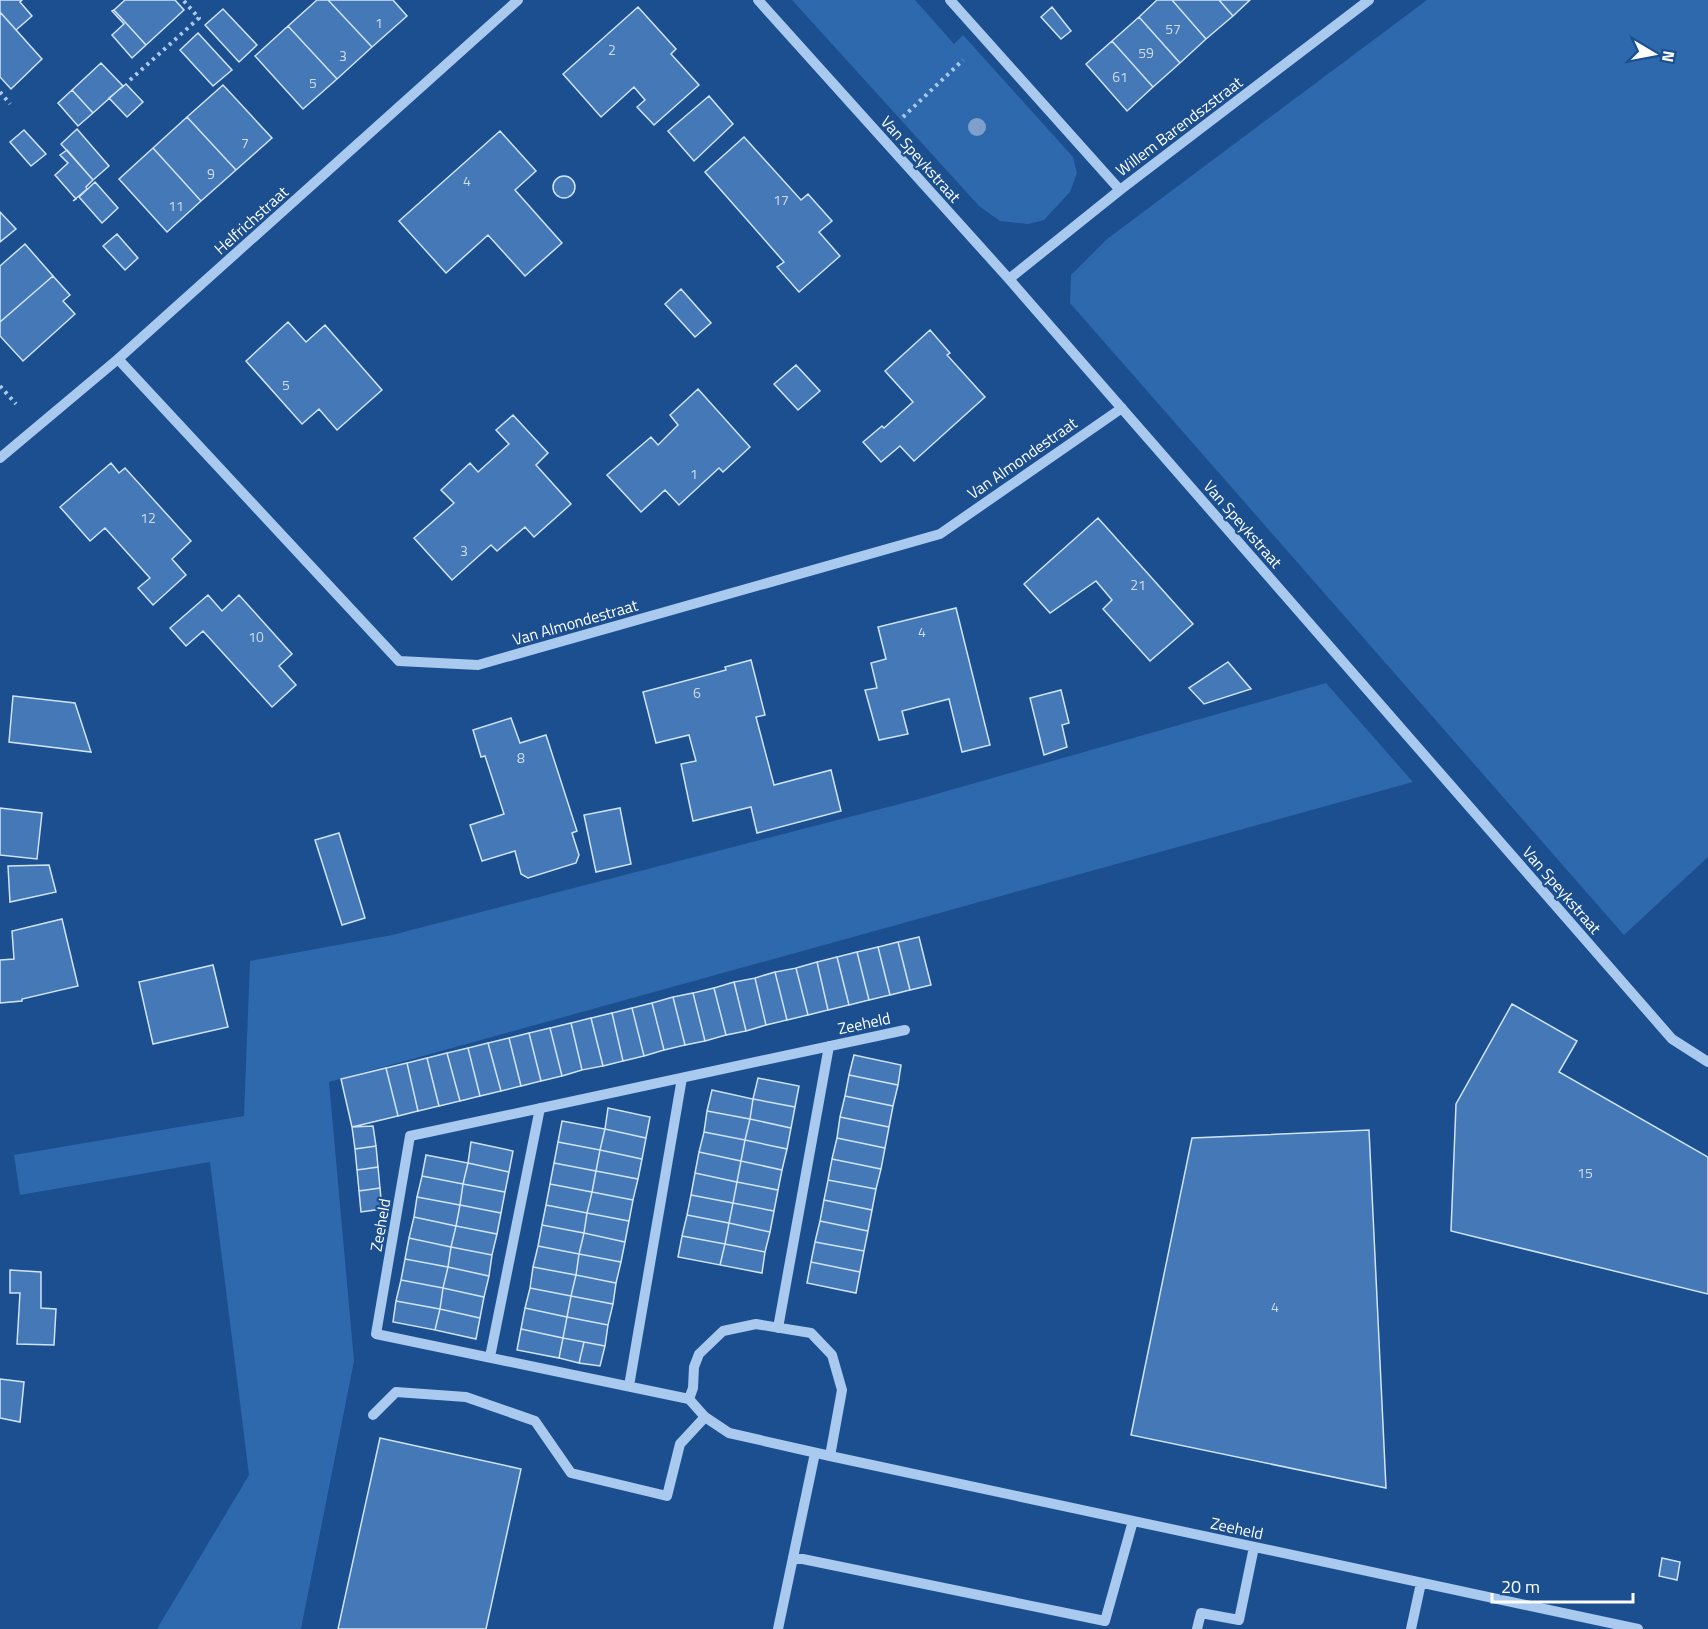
<svg xmlns="http://www.w3.org/2000/svg" width="1708" height="1629" font-family="'Titillium Web',sans-serif">
	<style>
		.green { fill: #2e69ad }
		.building { fill: #4478b7; stroke: #cfe3fa; stroke-width: 1.5 }
		.lines { fill: none; stroke-linecap: round; stroke-linejoin: round }
		.path { stroke: #a9c9ee; stroke-width: 4; stroke-dasharray: 3 4.5; stroke-linecap: butt }
		.minor { stroke: #a9c9ee; stroke-width: 10 }
		.tree { fill: #7ea0ca }
		.labels { text-anchor: middle; dominant-baseline: central; stroke-width: 4.5; stroke-linejoin: round; paint-order: stroke }
		.number-label { font-size: 14px; fill: #d0dded }
		.street-label { font-size: 16px; fill: #fff; stroke: #1b4f8f }
	</style>
	<rect width="100%" height="100%" fill="#1b4f8f"/>
	<path class="green" d="M792,0h123l39,44 9,-9 110,122 4,16 -7,19 -26,28 -16,4 -28,-3 -21,-15z
		M1427,0h281v857l-84,78 -554,-632 1,-28 36,-36z
		M1326,683l87,99 -1084,300 25,279 -53,268h-144l92,-154 -39,-313 -190,33 -6,-40 230,-39 6,-155 142,-26 527,-136z"/>
	<path class="building" d="M0,0h22l-2,2 12,14 -16,14 -16,-18z
		M125,0h50l9,10 -38,35 -32,-35z
		M317,0h11l44,47 -35,32 -49,-53z
		M328,0h65l14,16 -35,31z
		M1157,0h15l34,39 -26,24 -41,-46z
		M1172,0h47l14,16 -27,23z
		M1219,0h31l-17,16z
		M638,7l38,42 -5,5 28,31 -45,40 -17,-18 8,-7 -11,-13 -33,30 -38,-43z
		M1052,7l19,24 -10,8 -20,-22z
		M223,9l34,36 -18,17 -34,-37z
		M114,10l32,35 -14,13 -20,-23 12,-11 -12,-13z
		M0,12l42,47 -31,30 -11,-12z
		M1139,17l41,46 -27,24 -41,-46z
		M288,26l49,53 -34,30 -48,-53z
		M198,33l34,37 -19,16 -33,-36z
		M1112,41l41,46 -26,24 -41,-47z
		M101,63l22,23 -30,27 -21,-23z
		M126,84l17,18 -16,15 -18,-19z
		M223,85l49,53 -36,32 -49,-53z
		M72,90l21,23 -15,13 -20,-23z
		M709,96l24,28 -39,37 -26,-30z
		M187,117l49,53 -35,31 -48,-53z
		M77,129l32,37 -16,14 -32,-36z
		M24,130l22,24 -15,12 -21,-24z
		M500,131l36,40 -21,19 47,53 -37,33 -37,-41 -42,38 -47,-52z
		M744,137l57,63 7,-6 24,27 -13,11 21,24 -41,36 -22,-25 7,-5 -79,-90z
		M153,148l48,53 -34,31 -48,-53z
		M67,150l26,30 -7,7 1,2 -14,12 3,-2 -21,-24 13,-12 -8,-8z
		M553 187a11 11 0 1 1 22 0a11 11 0 1 1-22 0Z
		M95,182l23,26 -16,15 -23,-26z
		M0,212l16,17 -16,13z
		M117,234l21,24 -13,12 -22,-24z
		M25,244l28,32 -53,46v-56z
		M53,276l17,19 -7,6 12,13 -52,47 -23,-25v-14z
		M681,289l30,34 -16,14 -30,-33z
		M288,322l18,20 19,-17 57,65 -45,40 -18,-21 -17,15 -56,-63z
		M930,330l20,23 -3,2 38,42 -71,64 -14,-15 -19,16 -18,-20 19,-16 2,2 29,-26 -28,-31z
		M796,365l24,26 -22,19 -24,-26z
		M698,389l52,58 -27,25 -4,-4 -40,37 -14,-15 -24,22 -34,-37 44,-38 7,8 20,-20 -8,-10z
		M513,415l35,38 -12,12 35,39 -37,33 -9,-10 -28,24 -6,-6 -39,35 -38,-42 40,-35 -13,-13 29,-27 8,9 31,-28 -13,-14z
		M111,463l8,10 6,-5 66,73 -19,18 14,16 -33,30 -15,-17 12,-10 -45,-50 -15,13 -30,-34z
		M1098,518l95,106 -43,37 -47,-52 9,-9 -16,-19 -46,32 -26,-29z
		M208,595l14,16 17,-16 53,59 -13,12 17,19 -24,22 -69,-76 -17,15 -16,-18z
		M956,608l34,137 -28,7 -13,-53 -47,12 6,23 -29,6 -14,-50 12,-2 -6,-25 15,-4 -8,-32z
		M751,660l14,55 -9,2 18,68 57,-15 10,41 -84,22 -6,-26 -58,14 -12,-57 15,-3 -7,-26 -33,8 -13,-51 83,-22 -1,-3z
		M1228,662l23,27 -47,15 -15,-16z
		M1061,690l8,33 -7,2 5,22 -23,8 -14,-57z
		M13,696l62,7 16,49 -82,-10z
		M511,718l9,25 26,-8 31,96 -5,2 7,22 -3,8 -48,15 -7,-4 -6,-23 -33,10 -12,-36 34,-11 -19,-58 -4,1 -8,-27z
		M0,808l42,5 -5,46 -37,-4z
		M620,808l11,56 -35,8 -12,-57z
		M339,833l26,85 -23,7 -27,-85z
		M49,865l7,27 -46,10 -2,-36z
		M62,919l16,67 -56,13v2l-22,2v-43l14,-1 -2,-28z
		M919,937l12,48 -21,5 -12,-48z
		M898,942l12,48 -20,5 -12,-48z
		M878,947l12,48 -21,5 -12,-48z
		M857,952l12,48 -20,5 -12,-48z
		M837,957l12,48 -21,5 -11,-48z
		M817,962l11,48 -20,5 -12,-47z
		M213,965l15,62 -75,17 -14,-62z
		M796,968l12,47 -21,5 -12,-48z
		M775,972l12,48 -21,5 -11,-47z
		M755,978l11,47 -20,6 -12,-49z
		M734,982l12,49 -20,4 -12,-47z
		M714,988l12,47 -21,6 -12,-48z
		M693,993l12,48 -20,4 -12,-48z
		M673,997l12,48 -21,5 -12,-47z
		M652,1003l12,47 -20,6 -12,-48z
		M1512,1004l65,37 -18,31 149,85v137l-257,-63 5,-127z
		M632,1008l12,48 -21,5 -11,-48z
		M612,1013l11,48 -20,5 -12,-48z
		M591,1018l12,48 -21,4 -11,-47z
		M571,1023l11,47 -20,6 -12,-48z
		M550,1028l12,48 -21,5 -12,-48z
		M529,1033l12,48 -20,5 -12,-48z
		M509,1038l12,48 -20,5 -13,-48z
		M488,1043l13,48 -21,5 -12,-48z
		M468,1048l12,48 -20,5 -13,-48z
		M447,1053l13,48 -21,5 -12,-48z
		M854,1055l47,10 -3,20 -49,-10z
		M427,1058l12,48 -21,5 -11,-48z
		M407,1063l11,48 -20,5 -12,-48z
		M386,1068l12,48 -46,11 -11,-48z
		M849,1075l49,10 -5,21 -48,-10z
		M758,1078l41,8 -4,21 -42,-8z
		M712,1090l41,9 -3,20 -43,-8z
		M845,1096l48,10 -4,21 -49,-10z
		M753,1099l42,8 -4,21 -41,-9z
		M608,1108l42,9 -4,21 -41,-9z
		M707,1111l43,8 -5,21 -41,-8z
		M840,1117l49,10 -4,21 -48,-10z
		M750,1119l41,9 -4,21 -42,-9z
		M562,1121l43,8 -5,21 -42,-8z
		M373,1126l3,20 -21,3 -3,-22z
		M605,1129l41,9 -4,21 -42,-9z
		M1369,1130l17,358 -255,-53 61,-297z
		M704,1132l41,8 -4,21 -42,-9z
		M837,1138l48,10 -4,21 -49,-10z
		M745,1140l42,9 -5,21 -41,-9z
		M471,1142l42,9 -4,21 -41,-9z
		M558,1142l42,8 -4,21 -42,-8z
		M376,1146l2,21 -21,3 -2,-21z
		M600,1150l42,9 -4,20 -42,-8z
		M699,1152l42,9 -4,21 -42,-9z
		M426,1155l42,8 -5,21 -41,-8z
		M832,1159l49,10 -5,20 -48,-9z
		M741,1161l41,9 -4,20 -41,-8z
		M468,1163l41,9 -4,20 -42,-8z
		M554,1163l42,8 -4,21 -42,-8z
		M378,1167l2,21 -21,3 -2,-21z
		M596,1171l42,8 -5,21 -41,-8z
		M695,1173l42,9 -4,21 -42,-8z
		M422,1176l41,8 -3,21 -43,-8z
		M828,1180l48,9 -4,21 -48,-10z
		M737,1182l41,8 -4,21 -41,-8z
		M463,1184l42,8 -4,21 -41,-8z
		M550,1184l42,8 -5,21 -41,-8z
		M380,1188l2,21 -21,3 -2,-21z
		M592,1192l41,8 -4,21 -42,-8z
		M691,1195l42,8 -4,20 -42,-8z
		M417,1197l43,8 -4,21 -42,-9z
		M824,1200l48,10 -4,21 -48,-10z
		M733,1203l41,8 -4,21 -41,-9z
		M460,1205l41,8 -4,21 -41,-8z
		M546,1205l41,8 -3,20 -42,-8z
		M587,1213l42,8 -4,21 -41,-9z
		M687,1215l42,8 -4,21 -43,-8z
		M414,1217l42,9 -5,21 -42,-9z
		M820,1221l48,10 -4,20 -49,-9z
		M729,1223l41,9 -5,20 -40,-8z
		M542,1225l42,8 -5,21 -41,-8z
		M456,1226l41,8 -5,21 -41,-8z
		M584,1233l41,9 -4,20 -42,-8z
		M682,1236l43,8 -5,21 -42,-8z
		M409,1238l42,9 -3,20 -43,-8z
		M815,1242l49,9 -4,21 -49,-10z
		M725,1244l40,8 -3,21 -42,-8z
		M538,1246l41,8 -3,21 -43,-8z
		M451,1247l41,8 -3,21 -41,-9z
		M579,1254l42,8 -5,21 -40,-8z
		M405,1259l43,8 -5,21 -42,-8z
		M811,1262l49,10 -4,21 -49,-10z
		M448,1267l41,9 -5,21 -41,-9z
		M533,1267l43,8 -5,21 -41,-8z
		M10,1270l31,2v36l15,1 -2,36 -37,-1 3,-51h-10z
		M576,1275l40,8 -3,21 -42,-8z
		M401,1280l42,8 -3,21 -44,-8z
		M443,1288l41,9 -4,21 -40,-9z
		M530,1288l41,8 -4,21 -42,-9z
		M571,1296l42,8 -5,21 -41,-8z
		M396,1301l44,8 -5,21 -42,-8z
		M525,1308l42,9 -4,21 -42,-9z
		M440,1309l40,9 -4,21 -41,-9z
		M567,1317l41,8 -3,21 -42,-8z
		M521,1329l42,9 -4,20 -42,-8z
		M563,1338l21,4 -5,21 -20,-5z
		M584,1342l21,4 -5,20 -21,-3z
		M0,1379l24,3 -4,40 -20,-4z
		M380,1438l141,31 -35,160h-148z
		M1662,1558l18,4 -3,18 -18,-4z"/>
	<g class="lines">
		<path class="path" d="M130,80l69,-62 -16,-18
			M0,92l10,12
			M903,117l60,-57
			M0,386l16,18"/>
		<path class="minor" d="M758,0l251,279 663,760 36,23
			M950,0l170,190
			M1009,279l111,-89 249,-190
			M118,359l281,302 79,4 462,-131 182,-126
			M0,458l118,-99 400,-359
			M778,1328l51,-282
			M490,1357l50,-249
			M629,1386l53,-308
			M689,1399l-313,-65 34,-198 495,-106
			M373,1415l23,-23 70,5 69,24 36,52 96,23 13,-52 25,-27
			M830,1456l12,-66 -10,-35 -21,-22 -55,-9 -33,7 -24,23 -5,13 -1,21 -4,11 16,18 24,16 101,23 808,173
			M793,1557l312,64 28,-100
			M778,1629l37,-176
			M1197,1629l4,-16 38,7 15,-73
			M1411,1629l10,-46"/>
	</g>
	<circle class="tree" cx="977" cy="127" r="9"/>
	<g class="labels">
		<g class="number-label">
			<text x="379" y="22">1</text>
			<text x="1173" y="28">57</text>
			<text x="612" y="49">2</text>
			<text x="1146" y="52">59</text>
			<text x="343" y="55">3</text>
			<text x="1120" y="76">61</text>
			<text x="313" y="82">5</text>
			<text x="245" y="142">7</text>
			<text x="211" y="173">9</text>
			<text x="467" y="180">4</text>
			<text x="781" y="199">17</text>
			<text x="176" y="205">11</text>
			<text x="286" y="384">5</text>
			<text x="694" y="473">1</text>
			<text x="148" y="517">12</text>
			<text x="464" y="550">3</text>
			<text x="1138" y="584">21</text>
			<text x="922" y="631">4</text>
			<text x="256" y="636">10</text>
			<text x="697" y="692">6</text>
			<text x="521" y="757">8</text>
			<text x="1585" y="1172">15</text>
			<text x="1275" y="1306">4</text>
		</g>
		<g class="street-label">
			<text transform="translate(1179 126) rotate(-37)">Willem Barendszstraat</text>
			<text transform="translate(921 159) rotate(48)">Van Speykstraat</text>
			<text transform="translate(251 220) rotate(-42)">Helfrichstraat</text>
			<text transform="translate(1022 458) rotate(-35)">Van Almondestraat</text>
			<text transform="translate(1243 524) rotate(49)">Van Speykstraat</text>
			<text transform="translate(575 622) rotate(-16)">Van Almondestraat</text>
			<text transform="translate(1562 890) rotate(49)">Van Speykstraat</text>
			<text transform="translate(864 1023) rotate(-12)">Zeeheld</text>
			<text transform="translate(380 1225) rotate(-80)">Zeeheld</text>
			<text transform="translate(1237 1528) rotate(12)">Zeeheld</text>
		</g>
	</g>
	<g transform="translate(1654 54) rotate(100)" stroke="#1b4f8f" stroke-width="4.5" paint-order="stroke">
	<path d="M0-4.5L10 22L0 15L-10 22Z" fill="#ffffff"/>
	<text y="-9" font-size="16" font-weight="bold" text-anchor="middle" fill="#ffffff">N</text>
	</g>
	<path d="M1492 1593v9h141v-9" fill="none" stroke="#ffffff" stroke-width="3"/>
	<text x="1501" y="1593" font-size="18" fill="#ffffff" stroke="#1b4f8f" stroke-width="4.5" paint-order="stroke">20 m</text>
</svg>
